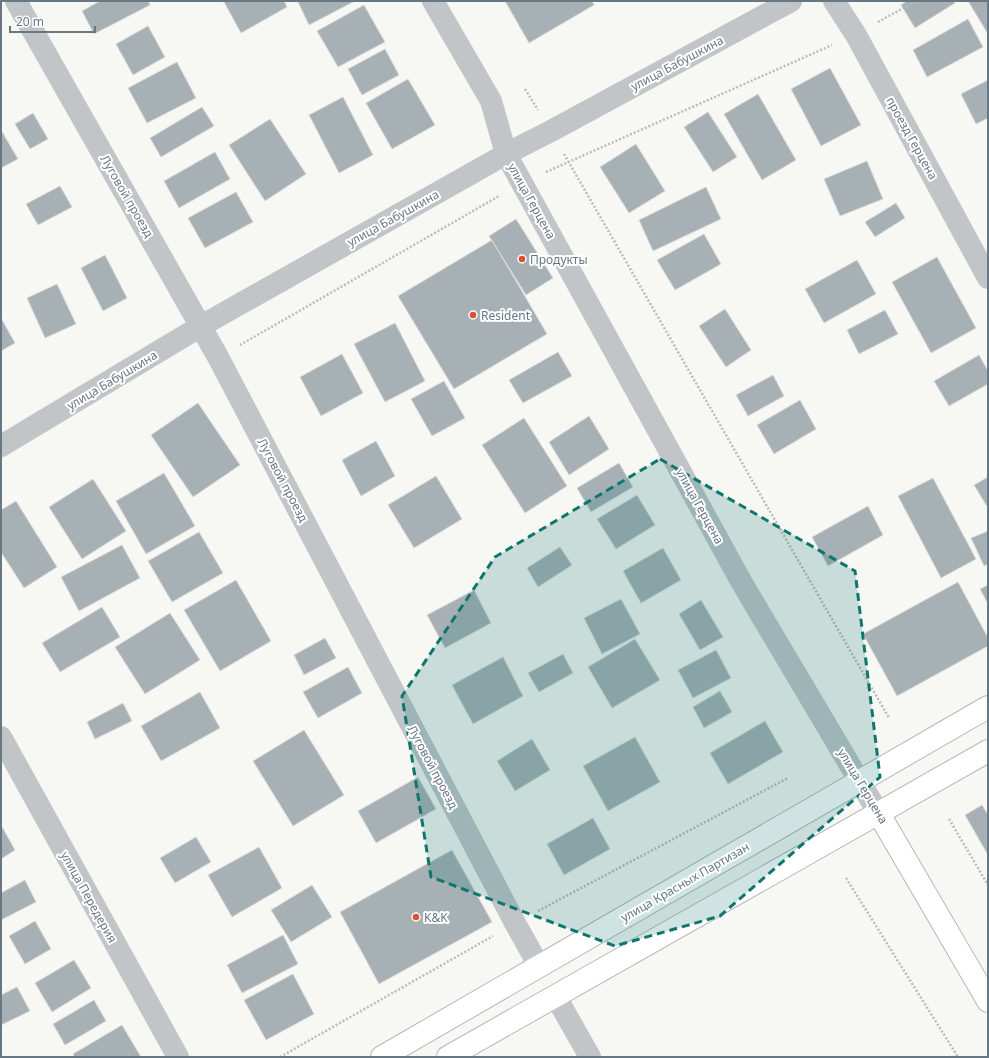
<svg xmlns="http://www.w3.org/2000/svg" width="989" height="1058" font-family="'Noto Sans',sans-serif">
	<style>
		.building { fill: #a7b0b5; stroke: #d9d9d7 }
		.lines { fill: none; stroke-linecap: round; stroke-linejoin: round }
		.major-casing { stroke: #b2b7bb; stroke-width: 24 }
		.highway-casing { stroke: #b4b8bb; stroke-width: 24 }
		.path { stroke: #b9bcbe; stroke-width: 2.5; stroke-dasharray: 2 2; stroke-linecap: butt }
		.minor { stroke: #c1c5c8; stroke-width: 22 }
		.major { stroke: #fff; stroke-width: 22 }
		.highway { stroke: #fff; stroke-width: 22 }
		.marked { fill: #0f766e; fill-opacity: 0.2; stroke: #0f766e; stroke-width: 3; stroke-dasharray: 8 5; stroke-linejoin: round }
		.poi-dot { fill: #dc532f; stroke: #fff; stroke-width: 1.5 }
		.labels { text-anchor: middle; dominant-baseline: central; stroke-width: 4; stroke-linejoin: round; paint-order: stroke }
		.street-label { font-size: 12px; fill: #677884; stroke: #fff }
		.poi-label { font-size: 12px; fill: #677884; stroke: #fff; text-anchor: start }
	</style>
	<rect width="100%" height="100%" fill="#f7f7f4"/>
	<path class="building" d="M100,1h48l2,4 -56,29 -12,-23z
		M226,1h58l3,6 -46,26 -17,-31z
		M300,1h55l-46,24 -11,-23z
		M505,1h87l2,4 -65,38z
		M907,1h47l1,2 -40,25 -14,-23z
		M968,1h20v33z
		M364,5l21,37 -47,25 -21,-36z
		M968,19l15,28 -56,30 -14,-27z
		M148,26l17,31 -32,18 -17,-31z
		M385,49l14,26 -37,20 -14,-26z
		M177,62l19,36 -49,25 -19,-35z
		M830,68l31,57 -40,21 -30,-57z
		M408,79l27,46 -43,24 -26,-46z
		M988,80v38l-12,6 -15,-30z
		M758,94l38,66 -34,20 -38,-66z
		M343,97l30,58 -34,18 -30,-58z
		M202,107l12,19 -53,31 -11,-19z
		M708,112l29,45 -24,15 -29,-45z
		M33,113l15,26 -18,10 -15,-25z
		M270,119l36,55 -41,27 -36,-56z
		M1,130l17,29 -17,9z
		M636,144l29,47 -36,22 -29,-46z
		M215,152l15,27 -51,29 -15,-27z
		M867,161l16,38 -43,17 -16,-37z
		M60,186l12,21 -34,18 -12,-21z
		M706,187l15,32 -68,32 -14,-31z
		M236,192l17,30 -48,26 -17,-30z
		M896,203l9,15 -30,19 -10,-15z
		M516,219l37,59 -27,17 -37,-59z
		M704,234l17,30 -46,26 -18,-30z
		M492,240l55,94 -93,55 -56,-93z
		M105,255l22,43 -24,13 -22,-43z
		M937,257l39,71 -45,25 -39,-71z
		M857,260l19,34 -52,29 -19,-34z
		M57,284l19,40 -31,14 -18,-40z
		M725,309l26,41 -25,17 -27,-41z
		M885,310l13,24 -39,20 -12,-24z
		M1,318l14,25 -14,8z
		M395,323l30,58 -40,21 -31,-58z
		M558,352l14,24 -49,27 -14,-23z
		M342,354l21,39 -42,23 -21,-39z
		M979,355l9,16v13l-39,22 -15,-25z
		M773,375l11,21 -36,20 -12,-21z
		M444,381l21,37 -33,18 -21,-37z
		M800,400l16,29 -42,25 -17,-29z
		M198,403l42,62 -47,32 -42,-62z
		M589,416l20,33 -40,26 -20,-33z
		M524,418l43,68 -42,27 -43,-68z
		M376,441l19,35 -34,20 -19,-36z
		M619,463l14,24 -42,25 -14,-24z
		M164,473l31,53 -49,28 -30,-53z
		M436,476l26,43 -48,29 -26,-43z
		M988,477v31l-14,-23z
		M933,478l43,81 -35,19 -43,-82z
		M93,479l33,52 -44,28 -33,-52z
		M637,495l18,30 -39,24 -19,-30z
		M16,501l41,66 -33,21 -23,-36v-42z
		M868,506l15,29 -55,31 -16,-29z
		M988,531v33l-4,2 -13,-28z
		M199,532l24,41 -51,29 -24,-41z
		M122,545l18,33 -61,33 -18,-34z
		M560,547l12,18 -34,22 -11,-19z
		M663,548l18,32 -40,23 -18,-32z
		M236,580l35,61 -51,30 -36,-61z
		M958,582l30,56v8l-91,50 -34,-62z
		M988,585v19l-8,-15z
		M474,590l17,33 -46,25 -18,-33z
		M621,599l19,35 -38,20 -18,-36z
		M701,600l22,37 -23,13 -21,-36z
		M102,607l18,30 -60,35 -18,-29z
		M170,613l30,47 -55,34 -30,-47z
		M325,638l11,20 -32,17 -10,-20z
		M635,639l25,41 -48,28 -24,-41z
		M716,650l15,28 -38,20 -15,-28z
		M563,654l10,19 -34,19 -11,-19z
		M503,657l20,39 -50,28 -21,-39z
		M348,667l14,26 -44,25 -15,-26z
		M720,691l12,21 -28,16 -11,-21z
		M200,692l20,36 -59,33 -20,-35z
		M123,703l9,18 -37,18 -8,-17z
		M765,721l18,31 -55,32 -18,-31z
		M304,730l40,65 -51,31 -40,-65z
		M635,737l25,45 -52,29 -25,-45z
		M532,739l18,31 -35,21 -18,-30z
		M418,777l18,32 -60,34 -18,-32z
		M982,805l6,10v40l-23,-40z
		M593,818l17,31 -46,26 -17,-31z
		M1,825l14,25 -14,9z
		M196,837l15,25 -36,21 -15,-25z
		M259,847l23,41 -50,29 -24,-42z
		M452,850l40,72 -113,62 -39,-72z
		M25,880l11,22 -35,18v-27z
		M312,885l20,32 -41,25 -20,-32z
		M35,921l16,28 -26,15 -16,-28z
		M283,935l15,29 -56,29 -15,-28z
		M74,960l17,28 -39,24 -17,-29z
		M293,974l21,40 -48,26 -22,-40z
		M17,987l13,24 -29,14v-30z
		M94,1000l12,21 -41,24 -12,-21z
		M122,1025l19,32h-67l-1,-3z"/>
	<g class="lines">
		<g class="major-casing">
			<path id="major" d="M879,814l109,187"/>
		</g>
		<g class="highway-casing">
			<path id="highway" d="M382,1057l606,-350
				M448,1057l540,-306"/>
		</g>
		<path class="path" d="M878,22l38,-21
			M525,89l13,21
			M564,154l325,564
			M546,172l286,-127
			M240,345l259,-149
			M949,819l39,66
			M846,878l112,179
			M538,911l250,-133
			M280,1057l213,-121"/>
		<path class="minor" d="M16,1l202,356 297,566 24,43
			M433,1l58,100 15,53 236,429 137,231
			M834,1l22,34 132,243
			M1,446l200,-120 305,-172 45,-23 240,-130
			M1,737l177,320
			M556,997l34,60"/>
		<use href="#major" class="major"/>
		<use href="#highway" class="highway"/>
	</g>
	<path class="marked" d="M660,459l195,112 25,206 -160,139 -105,30 -184,-69 -29,-181 93,-139z"/>
	<g class="poi-dot">
		<circle cx="522" cy="259" r="4"/>
		<circle cx="473" cy="315" r="4"/>
		<circle cx="416" cy="917" r="4"/>
	</g>
	<g class="labels">
		<g class="street-label">
			<text transform="translate(677 63) rotate(-28)">улица Бабушкина</text>
			<text transform="translate(912 138) rotate(61)">проезд Герцена</text>
			<text transform="translate(127 196) rotate(60)">Луговой проезд</text>
			<text transform="translate(532 201) rotate(61)">улица Герцена</text>
			<text transform="translate(393 218) rotate(-29)">улица Бабушкина</text>
			<text transform="translate(112 380) rotate(-31)">улица Бабушкина</text>
			<text transform="translate(283 480) rotate(62)">Луговой проезд</text>
			<text transform="translate(700 506) rotate(61)">улица Герцена</text>
			<text transform="translate(433 767) rotate(62)">Луговой проезд</text>
			<text transform="translate(863 786) rotate(59)">улица Герцена</text>
			<text transform="translate(685 882) rotate(-30)">улица Красных Партизан</text>
			<text transform="translate(89 897) rotate(61)">улица Передерия</text>
		</g>
		<g class="poi-label">
			<text x="530" y="259">Продукты</text>
			<text x="481" y="315">Resident</text>
			<text x="424" y="917">K&amp;K</text>
		</g>
	</g>
	<rect width="989" height="1058" fill="none" stroke="#677884" stroke-width="4"/>
	<path d="M10 26v6h85v-6" fill="none" stroke="#677884" stroke-width="2"/>
	<text x="16" y="26" font-size="12" fill="#677884" stroke="#ffffff" stroke-width="3" paint-order="stroke">20 m</text>
</svg>
